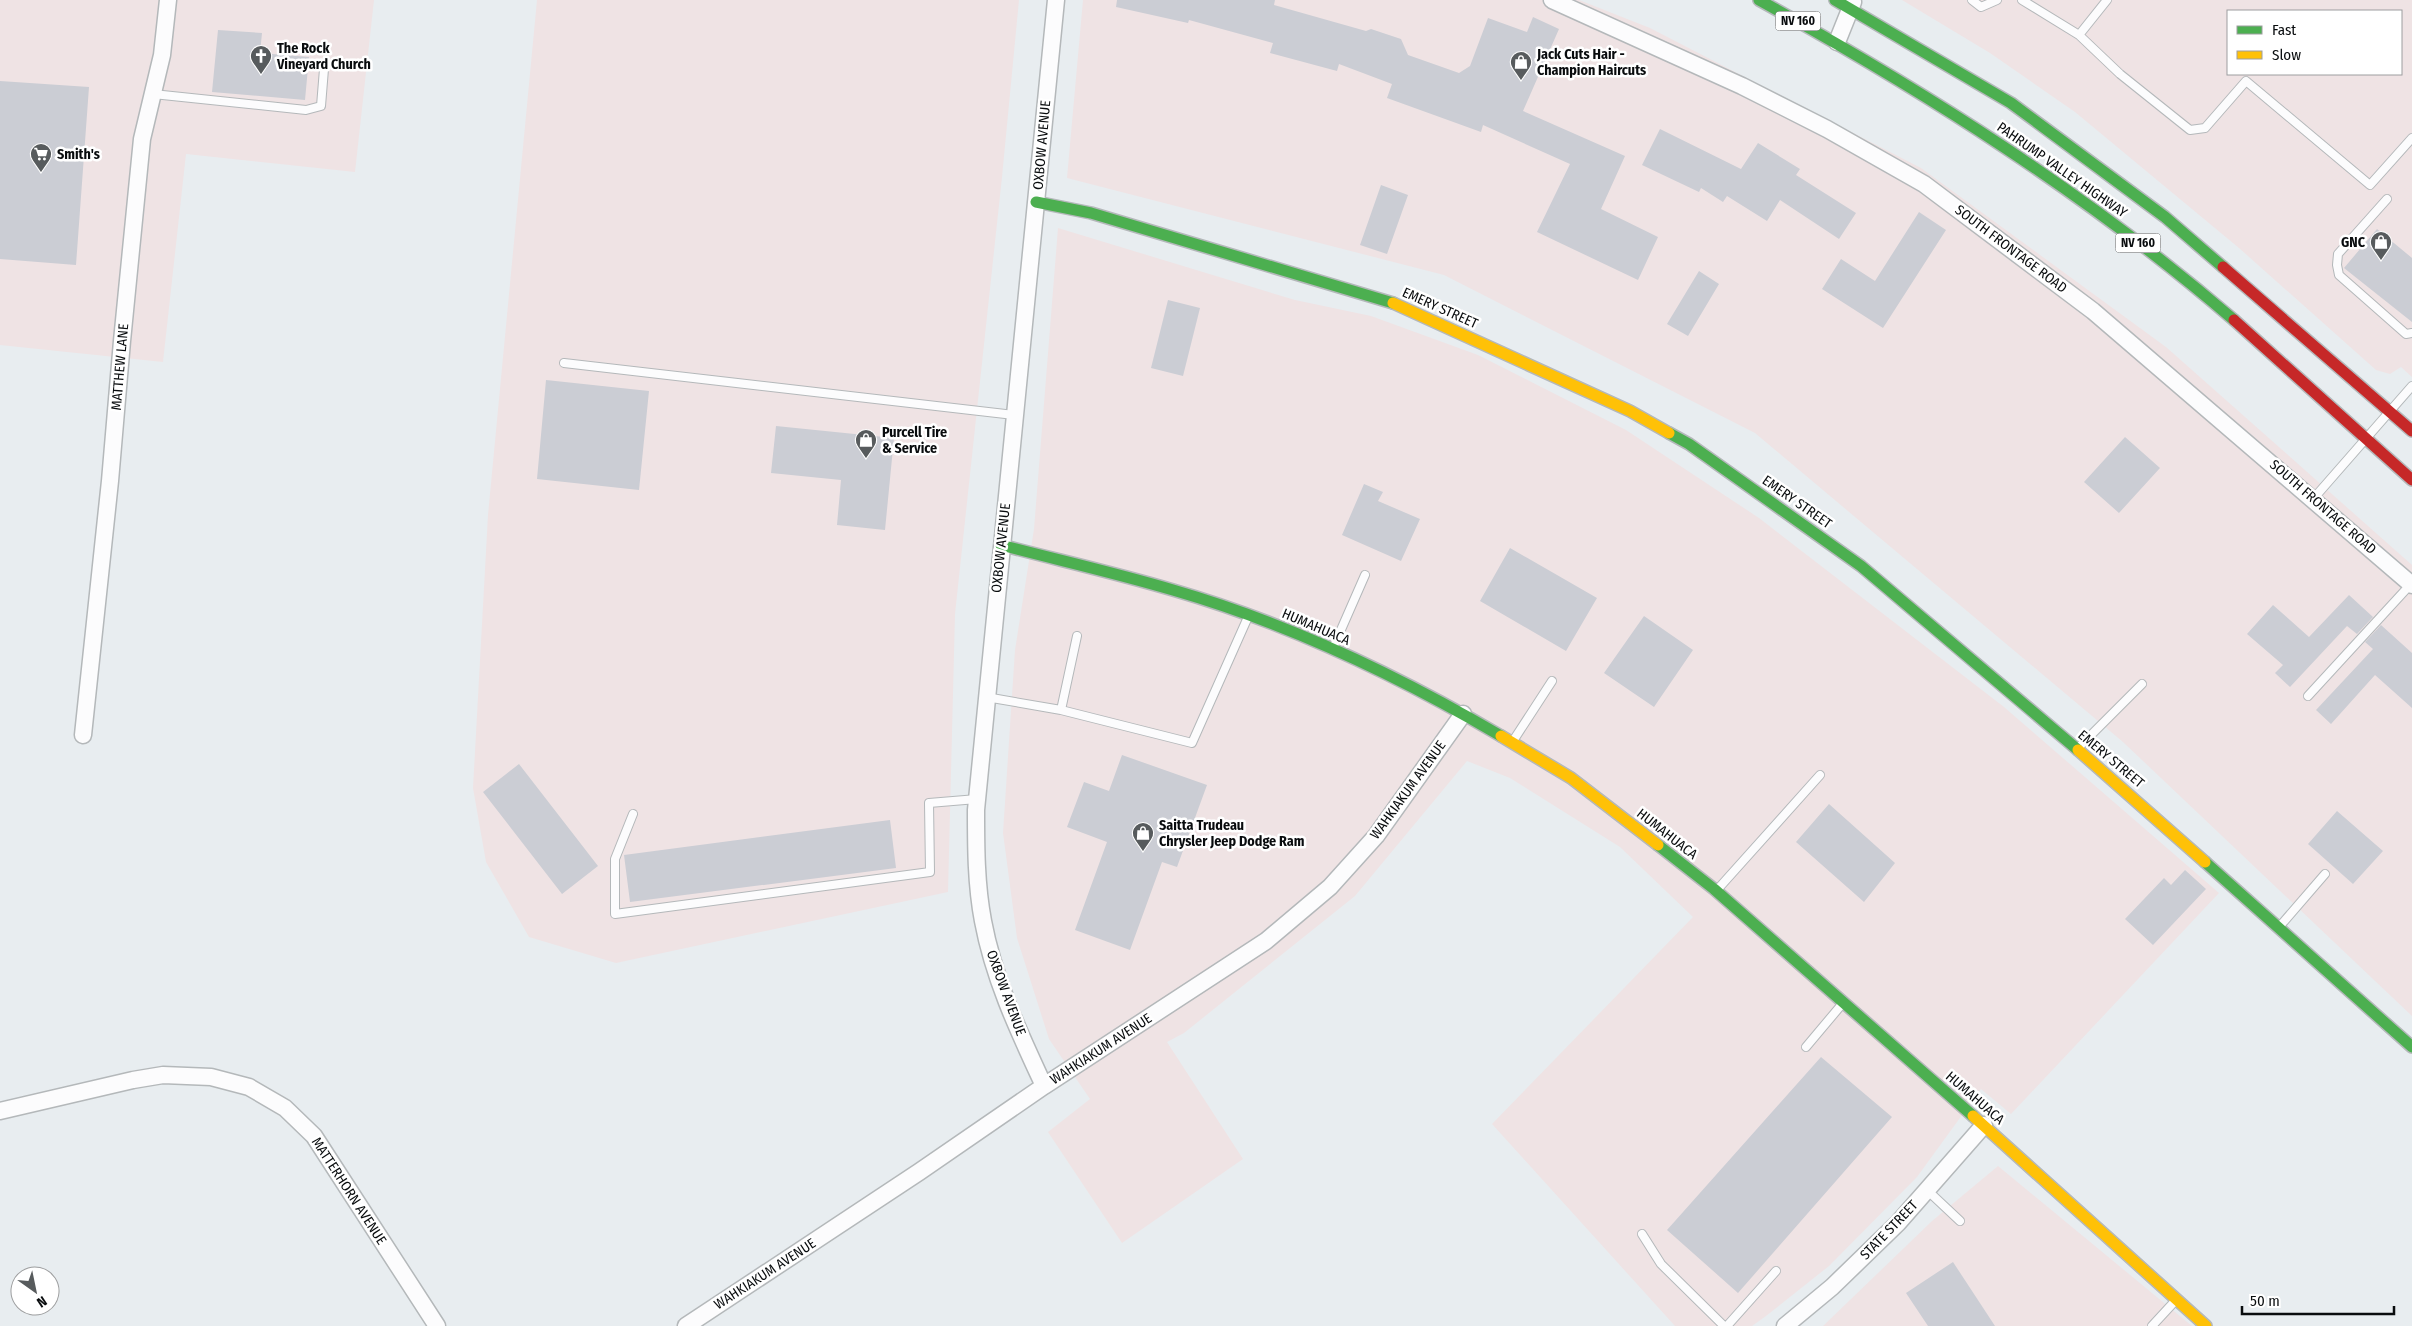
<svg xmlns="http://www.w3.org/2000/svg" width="2412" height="1326" font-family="'Fira Sans Condensed',sans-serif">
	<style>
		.commercial { fill: #efe3e4; fill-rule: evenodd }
		.building { fill: #cbcdd4 }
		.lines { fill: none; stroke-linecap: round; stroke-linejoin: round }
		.lane-casing { stroke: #b4b8ba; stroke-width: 10 }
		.street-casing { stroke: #b4b8ba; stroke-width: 19 }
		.fast-casing { stroke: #b4b8ba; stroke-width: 14 }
		.slow-casing { stroke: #b4b8ba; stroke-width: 14 }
		.jam-casing { stroke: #b4b8ba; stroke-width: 14 }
		.lane { stroke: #fcfcfd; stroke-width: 8 }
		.street { stroke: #fcfcfd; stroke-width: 16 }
		.fast { stroke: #4caf50; stroke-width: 11 }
		.slow { stroke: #ffc107; stroke-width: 11 }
		.jam { stroke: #c62828; stroke-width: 11 }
		.labels { text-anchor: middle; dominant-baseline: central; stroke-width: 5; stroke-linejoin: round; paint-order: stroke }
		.shield { fill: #fff; stroke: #535556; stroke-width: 1 }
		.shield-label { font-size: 12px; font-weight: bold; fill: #090c0e }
		.poi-label { font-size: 14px; font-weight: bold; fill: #090c0e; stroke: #fff; text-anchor: start }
		.street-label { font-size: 14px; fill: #090c0e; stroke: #fff }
	</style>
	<rect width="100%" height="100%" fill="#e8edf0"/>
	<path class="commercial" d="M0,0h374l-19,172 -169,-18 -23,208 -163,-17z
		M537,0h482l-17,177 -47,437 -7,278 -332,71 -87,-26 -43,-75 -13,-74 15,-273z
		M1083,0h496l71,28 271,140 245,179 246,218v451l-289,-274 -368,-309 -311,-158 -377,-97z
		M1902,0h510v377l-11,-10 -11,7 -14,-4 -137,-122 -164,-136 -85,-59zM2228,11h173v63h-173z
		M1058,228l237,72 76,16 107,39 148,75 133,88 245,189 215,186 -208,221 -30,-25 -64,88 -88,89 -63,50 -14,10h-77l-183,-202 201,-207 -73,-70 -110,-69 -43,-17 -112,135 -171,137 -17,9 76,117 -121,84 -74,-111 42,-33 -41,-60 -32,-101 -14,-105 12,-183 19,-121z
		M1998,1166l194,160h-369l109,-105z"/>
	<path class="building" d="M1117,0h158l-1,5 92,26 5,-2 30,10 7,16 51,18 11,-7 18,-48 39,14 6,-15 26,12 -36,82 102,45 -24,53 57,28 -20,43 -101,-48 33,-68 -87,-39 -2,7 -94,-34 5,-14 -53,-20 -2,7 -67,-18 3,-10 -84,-23 -1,3 -72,-16z
		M218,30l44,3 -2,20 49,4 -4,43 -93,-8z
		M0,81l89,6 -13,178 -76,-6z
		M1660,129l81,40 17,-26 42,26 -4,6 60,38 -17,26 -59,-39 -13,21 -40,-25 -4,6 -22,-14 -2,4 -57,-27z
		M1381,185l27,10 -21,59 -27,-9z
		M1919,212l27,18 -63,98 -61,-39 19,-30 34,22z
		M2377,229l35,29v64l-68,-54z
		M1699,271l20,13 -31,52 -21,-12z
		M1168,300l32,8 -17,68 -32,-8z
		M546,380l103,11 -10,99 -102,-11z
		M776,426l118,12 -9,92 -48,-5 4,-45 -70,-7z
		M2125,437l35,31 -41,45 -35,-31z
		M1364,484l19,8 -5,9 42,18 -19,42 -59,-26z
		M1510,548l87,50 -31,53 -86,-50z
		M2349,595l24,22 -16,17 -10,-8 -57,61 -15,-14 8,-8 -36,-31 26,-29 36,32z
		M1644,616l49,34 -39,57 -50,-34z
		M2381,625l31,28v55l-37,-33 -44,49 -15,-14 57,-61 -8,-7z
		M1122,755l85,30 -30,82 -15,-5 -32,88 -55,-20 32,-88 -40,-15 17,-45 25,9z
		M519,764l79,102 -36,28 -79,-102z
		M1829,804l66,59 -31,39 -68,-60z
		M2337,811l46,40 -30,33 -45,-40z
		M890,820l6,48 -266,34 -6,-47z
		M2185,870l21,19 -53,56 -28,-26 39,-41 7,7z
		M1821,1057l71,60 -154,176 -71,-63z
		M1953,1262l42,64h-67l-22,-33z"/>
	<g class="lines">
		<g class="lane-casing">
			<path id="lane" d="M1972,0l9,7 16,-7
				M2022,0l57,35 41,39 70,56 15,-2 41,-47 124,104 42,-47
				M2079,35l28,-35
				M153,94l153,16 15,-4 3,-37
				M2387,199l-49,55 -1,11 2,10 67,59 6,-1
				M564,363l450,52
				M2314,498l98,-112
				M1333,648l32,-73
				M2308,696l103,-112
				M986,697l75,13 131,33 56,-126
				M1061,710l16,-74
				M1513,741l39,-60
				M2078,748l64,-64
				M633,814l-18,45v55l315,-42 -1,-69 48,-4
				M1717,890l103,-115
				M2280,926l45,-52
				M1806,1047l37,-44
				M1927,1190l33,31
				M1642,1234l19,30 63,62
				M1727,1326l49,-55
				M2152,1326l24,-26"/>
		</g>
		<g class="street-casing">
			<path id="street" d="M1552,0l190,86 85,43 97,55 169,127 319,274
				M1837,42l16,-40
				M83,735l27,-254 12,-140 20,-202 20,-84 6,-55
				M1044,1086c-25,-54 -50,-106 -61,-165 -7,-37 -7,-74 -7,-111l80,-810
				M0,1111l133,-31 30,-5 48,2 38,10 36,21 29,28 123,190
				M686,1326l233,-154 125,-86 222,-145 64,-54 46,-51 87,-122
				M1785,1326l47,-39 66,-64 86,-98"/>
		</g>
		<g class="fast-casing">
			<path id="fast" d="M1759,0c167,92 330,195 475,320
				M1835,0l176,103 154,114 58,50
				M1036,202l55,11 302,90
				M1669,433l20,11 172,122 217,184
				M1001,545c57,15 115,28 172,45 114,33 226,86 328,146
				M1658,845l56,44 259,227
				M2205,862l207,185"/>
		</g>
		<g class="slow-casing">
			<path id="slow" d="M1393,303l237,108 39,22
				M1501,736l70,42 87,67
				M2078,750l127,112
				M1973,1116l233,210"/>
		</g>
		<g class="jam-casing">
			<path id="jam" d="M2223,267l189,164
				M2234,320l178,160"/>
		</g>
		<use href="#lane" class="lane"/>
		<use href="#street" class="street"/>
		<use href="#fast" class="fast"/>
		<use href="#slow" class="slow"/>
		<use href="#jam" class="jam"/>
	</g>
	<defs>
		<g id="church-pin" transform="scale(1.125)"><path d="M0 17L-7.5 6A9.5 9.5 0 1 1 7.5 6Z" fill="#575b5d" stroke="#fff"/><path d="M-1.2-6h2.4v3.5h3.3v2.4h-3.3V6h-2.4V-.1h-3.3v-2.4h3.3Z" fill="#fff"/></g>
		<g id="shop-pin" transform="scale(1.125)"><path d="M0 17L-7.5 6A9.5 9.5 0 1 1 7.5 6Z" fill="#575b5d" stroke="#fff"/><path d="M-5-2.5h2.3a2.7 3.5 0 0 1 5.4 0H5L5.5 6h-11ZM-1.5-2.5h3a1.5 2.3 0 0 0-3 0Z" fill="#fff"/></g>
		<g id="supermarket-pin" transform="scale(1.125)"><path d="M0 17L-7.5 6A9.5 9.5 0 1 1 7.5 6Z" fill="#575b5d" stroke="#fff"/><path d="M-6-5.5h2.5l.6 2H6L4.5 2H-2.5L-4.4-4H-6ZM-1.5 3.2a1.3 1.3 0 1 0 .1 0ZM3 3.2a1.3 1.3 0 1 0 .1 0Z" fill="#fff"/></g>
	</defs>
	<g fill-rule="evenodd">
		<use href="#church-pin" x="261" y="56"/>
		<use href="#shop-pin" x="1521" y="62"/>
		<use href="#supermarket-pin" x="41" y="154"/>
		<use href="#shop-pin" x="2381" y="242"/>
		<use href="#shop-pin" x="866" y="440"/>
		<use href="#shop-pin" x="1143" y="833"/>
	</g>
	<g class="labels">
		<g class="shield">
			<rect x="1775.5" y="11.5" width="45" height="19" rx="4"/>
			<rect x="2115.5" y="233.5" width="45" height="19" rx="4"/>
		</g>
		<g class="shield-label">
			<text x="1798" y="21">NV 160</text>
			<text x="2138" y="243">NV 160</text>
		</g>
		<g class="poi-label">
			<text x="277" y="48">The Rock<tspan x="277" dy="16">Vineyard Church</tspan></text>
			<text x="1537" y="54">Jack Cuts Hair -<tspan x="1537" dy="16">Champion Haircuts</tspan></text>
			<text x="57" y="154">Smith's</text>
			<text x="2365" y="242" text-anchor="end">GNC</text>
			<text x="882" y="432">Purcell Tire<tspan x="882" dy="16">&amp; Service</tspan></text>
			<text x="1159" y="825">Saitta Trudeau<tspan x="1159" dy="16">Chrysler Jeep Dodge Ram</tspan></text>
		</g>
		<g class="street-label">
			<text transform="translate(1042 145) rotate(-85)">OXBOW AVENUE</text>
			<text transform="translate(2062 170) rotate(35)">PAHRUMP VALLEY HIGHWAY</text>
			<text transform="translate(2011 249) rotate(37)">SOUTH FRONTAGE ROAD</text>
			<text transform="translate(1440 308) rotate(24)">EMERY STREET</text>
			<text transform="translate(120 367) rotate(-85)">MATTHEW LANE</text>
			<text transform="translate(1797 502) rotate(35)">EMERY STREET</text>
			<text transform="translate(2323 507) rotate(41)">SOUTH FRONTAGE ROAD</text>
			<text transform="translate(1001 548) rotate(-84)">OXBOW AVENUE</text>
			<text transform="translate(1316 627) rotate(23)">HUMAHUACA</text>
			<text transform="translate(2111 759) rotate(40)">EMERY STREET</text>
			<text transform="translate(1408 790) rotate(-54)">WAHKIAKUM AVENUE</text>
			<text transform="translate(1667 834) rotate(38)">HUMAHUACA</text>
			<text transform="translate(1006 993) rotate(70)">OXBOW AVENUE</text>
			<text transform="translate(1101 1049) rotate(-33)">WAHKIAKUM AVENUE</text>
			<text transform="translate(1975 1098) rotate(41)">HUMAHUACA</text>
			<text transform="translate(349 1191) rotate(57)">MATTERHORN AVENUE</text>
			<text transform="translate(1889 1230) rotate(-46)">STATE STREET</text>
			<text transform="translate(765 1274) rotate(-33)">WAHKIAKUM AVENUE</text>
		</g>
	</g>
	<rect x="2227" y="10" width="175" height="65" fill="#ffffff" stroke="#9d9e9f"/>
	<rect x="2237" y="26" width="25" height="8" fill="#4caf50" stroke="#9d9e9f"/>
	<text x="2272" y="35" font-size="15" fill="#090c0e">Fast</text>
	<rect x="2237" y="51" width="25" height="8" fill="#ffc107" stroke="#9d9e9f"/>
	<text x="2272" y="60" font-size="15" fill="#090c0e">Slow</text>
	<g transform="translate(35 1291) rotate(147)"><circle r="24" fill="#ffffff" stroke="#9d9e9f"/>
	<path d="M0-4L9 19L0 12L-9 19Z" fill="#575b5d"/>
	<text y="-8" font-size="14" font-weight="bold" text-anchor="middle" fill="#090c0e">N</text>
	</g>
	<path d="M2242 1306v8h152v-8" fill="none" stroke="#090c0e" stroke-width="2.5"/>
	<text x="2250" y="1306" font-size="15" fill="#090c0e" stroke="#ffffff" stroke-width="4" paint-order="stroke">50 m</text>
</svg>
